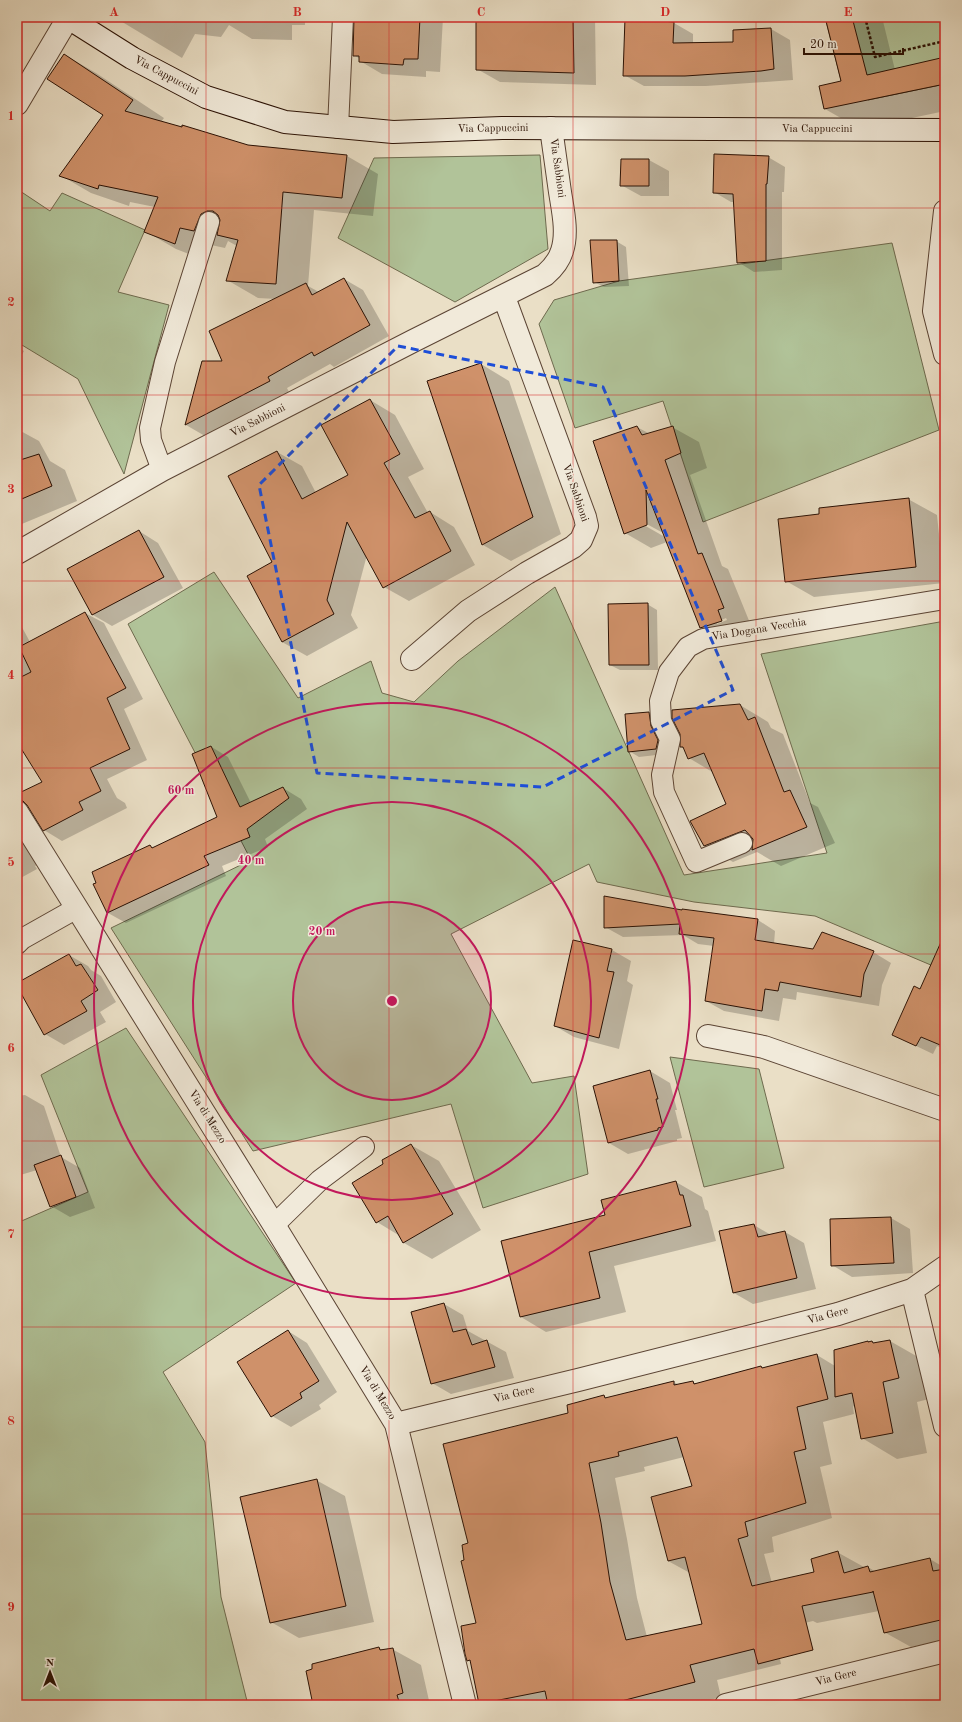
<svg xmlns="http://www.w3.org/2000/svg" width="962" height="1722" font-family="'Old Standard TT',serif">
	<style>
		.green { fill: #b1c399; stroke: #6e6a4e }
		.shadow { fill: #0003; fill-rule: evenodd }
		.building { fill: #cf916a; stroke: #2b1104; fill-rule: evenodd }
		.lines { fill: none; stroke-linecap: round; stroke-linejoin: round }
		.lane-casing { stroke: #5b4434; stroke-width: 22 }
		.street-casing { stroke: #5b4434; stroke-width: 24 }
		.secondary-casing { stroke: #2b1104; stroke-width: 24 }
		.path { stroke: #2b1104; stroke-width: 2.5; stroke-dasharray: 3 2; stroke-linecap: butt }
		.lane { stroke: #f1eada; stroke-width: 20 }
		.street { stroke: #f1eada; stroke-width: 22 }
		.secondary { stroke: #f1eada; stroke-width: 22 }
		.marked { fill: none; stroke: #1d4ed8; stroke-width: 3; stroke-dasharray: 8 5; stroke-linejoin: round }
		.grid { fill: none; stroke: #d62828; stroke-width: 1; stroke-opacity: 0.55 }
		.ring { fill: none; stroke: #c2185b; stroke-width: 2 }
		.labels { text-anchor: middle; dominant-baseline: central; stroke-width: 3; stroke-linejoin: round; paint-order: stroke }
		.street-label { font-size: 11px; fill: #2b1104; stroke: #f1eada }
		.centre { fill: #c2185b; stroke: #f1eada; stroke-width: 2 }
		.ring-label { font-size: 12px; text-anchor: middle; font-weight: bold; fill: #c2185b; stroke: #f1eada; stroke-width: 3; stroke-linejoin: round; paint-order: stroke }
		.neatline { fill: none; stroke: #d62828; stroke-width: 1.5 }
		.grid-label { font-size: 13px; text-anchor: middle; font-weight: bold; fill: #d62828 }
	</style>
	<rect width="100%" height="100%" fill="#eadfc6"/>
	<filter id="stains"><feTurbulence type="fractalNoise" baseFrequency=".005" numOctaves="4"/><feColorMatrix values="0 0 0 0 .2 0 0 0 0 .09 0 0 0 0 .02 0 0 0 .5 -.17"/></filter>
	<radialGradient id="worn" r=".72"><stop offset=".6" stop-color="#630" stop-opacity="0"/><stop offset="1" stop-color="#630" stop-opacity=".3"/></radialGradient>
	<path class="green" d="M825,17h120v67l-77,16 -4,-4 -18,4z
		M540,155l8,94 -93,53 -117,-64 36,-80z
		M17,189l33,22 12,-18 83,37 -27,62 51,13 -45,169 -46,-95 -61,-37z
		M892,243l47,187 -236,92 -40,-121 -88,27 -36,-104 15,-24 65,-19z
		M214,572l84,126 73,-37 11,32 32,9 44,-41 97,-74 129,288 143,-22 -66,-199 184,-33v350l-130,-55 -121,-14 -97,-20 -8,-18 -138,70 81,149 42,-7 14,98 -105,34 -32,-104 -198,47 -142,-223 140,-68 -123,-236z
		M126,1028l170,255 -133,89 42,70 16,155 27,108h-231v-482l71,-31 -47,-117z
		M670,1057l89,12 25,99 -80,19z"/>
	<path class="shadow" d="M114,17h191v8h-13v15l-40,-1 -23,-14 -8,12 -26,-3 -13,24z
		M355,17h88l-3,55 -14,-1v6l-44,-3 -22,-13v-2l-6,-4z
		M477,17h118l1,68 -96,-3 -23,-13z
		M826,17h56l13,53 50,-12v53l-85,18 -35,-20 17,-27z
		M674,23l19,11v10l41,-1 37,-14 19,11 3,40 -87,6h-62l-20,-11z
		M65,55l31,18 68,45 -3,4 87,24 99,10 31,18 -5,42 -59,-6 -6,76 11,6 25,-13 19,11 26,46 -55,31 -4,-3 -43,24 2,4 -84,44 -19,-11 17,-63h20l53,-63 -18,-1 -31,-18 10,-34 -9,-5 -3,7 -14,-3 -4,16 -31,-12 -31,-18 10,-24 -25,-5 -1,4 -38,-13 -31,-18 44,-60z
		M768,157l17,10 -1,25h-2v78l-28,2 -16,-10 -3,-60h-4l-17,-10z
		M622,160h27l20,11v25h-28l-20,-11z
		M616,241l10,6 3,39 -25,1 -10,-5z
		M17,347l7,4 -7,13z
		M481,364l28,17 52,153 -50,27 -28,-16 -54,-163z
		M370,400l25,15 29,54 -16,8 20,36 2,-1 24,15 21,38 -66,36 -25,-14 -17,-32 -16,60 7,13 -51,28 -25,-14 -8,-79 3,-111 25,14 14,27 34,-18z
		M637,427l13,7 22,-7 27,15 8,26 -17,7 32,91 6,3 22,54 -23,20 -27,-16 -33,-85 -16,6 -26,-15zM643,522l22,12v3l-23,-13zM726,618l1,2 -10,4v-2z
		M17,429l22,12 11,20 15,9 12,31 -60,25z
		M908,499l29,16 7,68 -130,14 -28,-16 34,-67z
		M139,531l19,12 25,45 -71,38 -19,-11 -25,-46z
		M647,604l10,6 1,60h-38l-10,-5z
		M85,613l19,10 39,76 -19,10 23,51 -40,19 10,19 8,5 2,5 -65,33 -18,-11 -1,-48 -26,-42v-122l13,24z
		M740,705l28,17 3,6 12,6 27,69 8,4 17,36 -54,23 -24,-14 -24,10 -28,-16 23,-41 -14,-32 -25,-15 -5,-9 -3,-2z
		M649,713l9,6 7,35 -26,3 -10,-6z
		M210,746l18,11 23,46 32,-15 18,11 6,10 -42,30 3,8 -46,19 4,10 -100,47 -18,-10 42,-67 3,2 65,-30 -25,-64z
		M17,826l22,38 -4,2 2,3 -20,11z
		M683,911l75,9 17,11 -1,13 40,6 8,-17 51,19 18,11 -9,22 -3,21 -82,-14 -1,8 -13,-2 -4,23 -55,-10 -18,-10 8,-55 -16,-2 -15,-9 -60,2 -18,-10z
		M574,942l38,8 19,11 -4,20 6,4 -14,64 -45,-12 -19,-11z
		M69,955l19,11 3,4 10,6 15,26 -16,10 6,10 -42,23 -19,-11z
		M945,980v69l-8,-3 -4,8 -40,-19 27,-44z
		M650,1071l20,12 7,27h-2l7,28 -5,1v2l-49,13 -19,-11z
		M25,1095l19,11 17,51 19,11 15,40 -25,9 -19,-11 -14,-36 -20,6v-80z
		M411,1145l28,16 42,69 -49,29 -28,-16 -4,-7 -23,-14 7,-58z
		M676,1182l26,15 3,12 3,2 8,30 -102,25 12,46 -80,20 -25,-15 -19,-76 105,-26z
		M891,1218l19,11 3,44 -61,4 -20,-12z
		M754,1225l17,10 14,-3 19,11 12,46 -63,15 -19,-11z
		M444,1304l19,11 5,16 38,21 8,26 -63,16 -19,-11z
		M288,1331l19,12 30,49 -18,13 2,4 -30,18 -19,-11z
		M890,1341l35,20 8,37 -16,4 10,51 -30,6 -35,-21 -6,-30 -3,-2 1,8 -31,8 9,42 -12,3 12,51 -60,19 2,15 -10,2 8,29 43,-10 22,-21 27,15h4l8,5 54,-13 15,9v72l-34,7 -27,-15 -5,-21 -62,12 -4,-2 -39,9 7,34 -64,16 4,17 -29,8 -212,-1 -9,-42 -3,-2 9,-37 -12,-62 4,-17 100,-130 35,-17 3,1 67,-16 5,3 14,-3 3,2 65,-17 3,2 53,-14 18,11 35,-23 5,1zM684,1457l9,29 -25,75 22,12 13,51 -56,13 -10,-39 -10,-59 -12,-61 30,-7 -1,-4z
		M316,1480l29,16 29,126 -75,16 -28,-16z
		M379,1648l4,2 9,-1 29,16 9,40h-116z"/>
	<path class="building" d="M354,17h66l-2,42h-14l-1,6 -44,-3v-6h-6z
		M476,17h97l1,56 -98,-3z
		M825,17h27l15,58 78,-18v27l-121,25 -5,-23 22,-5z
		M625,18l49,4 -1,21 60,-1v-12l38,-2 3,41 -13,2 -76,5h-62z
		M64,54l69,46 -8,11 57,16v-2l66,20 99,10 -5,43 -59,-6 -7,92 -50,-3 12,-41 -21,-5 3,-15 -2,-5 -5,-4h-6l-6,3 -7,17 -14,-3 -5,16 -31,-12 14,-35 -59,-12 -1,4 -39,-13 44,-61 -56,-36z
		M714,154l55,2 -2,28h-1v77l-29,2 -4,-69 -20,-1z
		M621,159h28v27h-29z
		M590,240h27l2,41 -26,2z
		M344,278l26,47 -56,31 -2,-4 -44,25 2,4 -85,44 17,-64h20l-13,-30 97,-48 6,12z
		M481,363l52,154 -51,28 -55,-164z
		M370,399l30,55 -16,9 31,55 15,-7 21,40 -68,37 -36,-66 -20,78 7,14 -52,28 -35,-66 25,-14 -44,-86 49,-25 25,48 46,-24 -27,-50z
		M637,426l5,9 31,-9 8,27 -16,7 33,94 4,-1 22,55 -6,2 4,11 -22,7 -54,-138 1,35 -23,9 -31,-93z
		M39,454l13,32 -35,15v-40z
		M909,498l7,69 -131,15 -7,-63 41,-5v-6z
		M139,530l25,47 -72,38 -25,-46z
		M648,603l1,62h-40l-1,-61z
		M85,612l41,76 -19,10 23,51 -40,19 11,23 -22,11 4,8 -40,21 -16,-26 -4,-4 -6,-1v-6l25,-12 -25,-40v-63l14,-7 -12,-25z
		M740,704l8,16 7,-3 29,75 6,-2 17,37 -55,23 1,-11 -8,-9 -41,16 -14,-25 36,-17 -22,-51 -16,6 -5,-12h-3v-13l-8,-16v-8z
		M649,712l2,14 7,14 -2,9 -28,3 -3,-38z
		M211,746l29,61 43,-20 6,11 -42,31 3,8 -46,19 5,9 -102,48 -14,-29 3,-1 -4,-11 58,-27 2,3 65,-31 -25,-63z
		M604,896l78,14v-1l76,10 -3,21 58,9 9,-17 52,19 -10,23 -3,23 -81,-15 -2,9 -13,-2 -3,22 -57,-10 9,-63 -35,-4 1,-10 -76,4z
		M945,933v114l-24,-10 -5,9 -24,-11 22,-49 6,3z
		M573,940l39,9 -5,22 7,1 -15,66 -45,-12z
		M69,954l7,12 5,-2 17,26 -17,11 6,10 -43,24 -27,-49v-3z
		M650,1070l8,29h-2l7,28 -5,1v2l-50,13 -15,-57z
		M411,1144l42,70 -50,29 -15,-27 -12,7 -24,-40 31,-19 -1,-4z
		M61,1155l15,42 -26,10 -16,-42z
		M676,1181l4,14h3l8,31 -102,26 11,46 -80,19 -19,-76 104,-26 -4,-15z
		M891,1217l3,46 -63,3 -1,-47z
		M754,1224l4,13 27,-6 12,47 -64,15 -14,-62z
		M444,1303l9,29 13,-3 6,16 15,-5 8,27 -64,17 -20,-72z
		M288,1330l31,51 -19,12 2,5 -31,19 -34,-55z
		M890,1340l9,38 -16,4 10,51 -32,6 -9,-46 -17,4 -1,-47 34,-9v1l4,-1 1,2z
		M817,1354l11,45 -31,8 9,42 -12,3 12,51 -61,19 3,14 -10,3 14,47 62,-14 -3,-13 27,-8 6,22 24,-7 2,6 60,-14 3,13 12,-2v50l-61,14 -11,-42v1l-71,14 11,44 -55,14 -4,-15 -64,16 5,17 -89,23h-58l-3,-14 -66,13 -9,-44 -3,1 -2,-7 -4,-28 15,-3 -15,-62 3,-1 -2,-15 6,-2 -25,-99 125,-31 -1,-8 37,-10 1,3 69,-17v4l19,-4 1,3 67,-18 1,2zM677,1437l15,49 -41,11 17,64 17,-4 17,67 -76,16 -16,-58 -9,-59 -12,-60 30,-7 -1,-4z
		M317,1479l29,127 -76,17 -30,-126z
		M379,1647l1,3 13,-2 10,45 -6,2 3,10h-87l-7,-34 6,-2v-5z"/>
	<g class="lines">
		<g class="lane-casing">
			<path id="lane" d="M338,128l5,-111
				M162,470l-11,-30 -1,-12 15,-66 44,-140
				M742,843l-46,19 -32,-70 -2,-17 8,-36 -9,-18 -1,-20 9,-29 19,-25 15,-8 242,-40
				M17,944l5,-5 55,-31
				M274,1225l46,-45 44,-33"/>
		</g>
		<g class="street-casing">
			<path id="street" d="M17,104l51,-86
				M945,211l-11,100 11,43
				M17,553l145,-83 251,-129 132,-66c8,-7 14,-14 17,-24 6,-18 1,-40 -2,-59 -3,-21 -6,-42 -9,-64
				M412,659l56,-48 59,-38 46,-26 8,-7 6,-14 -2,-9 -81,-220
				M17,812l257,413 122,199
				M708,1036l56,11 181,63
				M912,1290l33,136
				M465,1705l-69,-281 182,-44 260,-66 74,-24 33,-23
				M726,1705l219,-54"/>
		</g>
		<g class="secondary-casing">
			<path id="secondary" d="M67,17l65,41 74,39 79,25 108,10 109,-4 443,2"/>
		</g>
		<path class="path" d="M865,17l10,40 70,-16"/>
		<use href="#lane" class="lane"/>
		<use href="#street" class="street"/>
		<use href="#secondary" class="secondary"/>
	</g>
	<path class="marked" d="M398,346l205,41 130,303 -190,97 -226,-14 -58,-288z"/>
	<path class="grid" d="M206,17v1688M389,17v1688M573,17v1688M756,17v1688M17,208h928M17,395h928M17,581h928M17,768h928M17,954h928M17,1141h928M17,1327h928M17,1514h928"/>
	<circle cx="392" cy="1001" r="99" fill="#c2185b" fill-opacity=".12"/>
	<g class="ring">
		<circle cx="392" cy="1001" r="99"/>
		<circle cx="392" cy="1001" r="199"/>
		<circle cx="392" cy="1001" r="298"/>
	</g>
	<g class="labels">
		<g class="street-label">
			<text transform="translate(166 76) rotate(28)">Via Cappuccini</text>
			<text transform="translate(493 129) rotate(-1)">Via Cappuccini</text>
			<text x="817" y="129">Via Cappuccini</text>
			<text transform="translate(557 168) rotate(82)">Via Sabbioni</text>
			<text transform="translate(258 421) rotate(-27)">Via Sabbioni</text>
			<text transform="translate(575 493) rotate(71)">Via Sabbioni</text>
			<text transform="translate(759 630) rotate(-9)">Via Dogana Vecchia</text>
			<text transform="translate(207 1117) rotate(58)">Via di Mezzo</text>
			<text transform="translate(828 1316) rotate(-15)">Via Gere</text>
			<text transform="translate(377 1393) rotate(59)">Via di Mezzo</text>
			<text transform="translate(514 1395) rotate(-14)">Via Gere</text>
			<text transform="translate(836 1678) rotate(-14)">Via Gere</text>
		</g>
	</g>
	<circle cx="392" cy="1001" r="6" class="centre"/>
	<g class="ring-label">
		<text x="181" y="794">60 m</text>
		<text x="251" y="864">40 m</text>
		<text x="322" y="935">20 m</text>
	</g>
	<rect width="962" height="1722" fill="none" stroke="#eadfc6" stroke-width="44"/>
	<g transform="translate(50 1672)" stroke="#f1eada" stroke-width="3" paint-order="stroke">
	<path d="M0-3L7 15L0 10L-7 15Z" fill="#2b1104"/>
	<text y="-6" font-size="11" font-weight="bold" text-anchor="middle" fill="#2b1104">N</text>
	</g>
	<path d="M804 48v6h99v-6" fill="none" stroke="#2b1104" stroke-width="2"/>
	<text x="810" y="48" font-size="12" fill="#2b1104" stroke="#f1eada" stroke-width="3" paint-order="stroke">20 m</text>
	<rect x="22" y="22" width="918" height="1678" class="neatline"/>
	<g class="grid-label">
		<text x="114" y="16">A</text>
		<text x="297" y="16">B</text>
		<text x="481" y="16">C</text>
		<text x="665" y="16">D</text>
		<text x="848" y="16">E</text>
		<text x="11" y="120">1</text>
		<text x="11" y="306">2</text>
		<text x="11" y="493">3</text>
		<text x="11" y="679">4</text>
		<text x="11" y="866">5</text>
		<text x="11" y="1052">6</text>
		<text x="11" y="1238">7</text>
		<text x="11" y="1425">8</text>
		<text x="11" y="1611">9</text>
	</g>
	<rect width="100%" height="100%" filter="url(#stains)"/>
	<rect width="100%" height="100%" fill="url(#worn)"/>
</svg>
